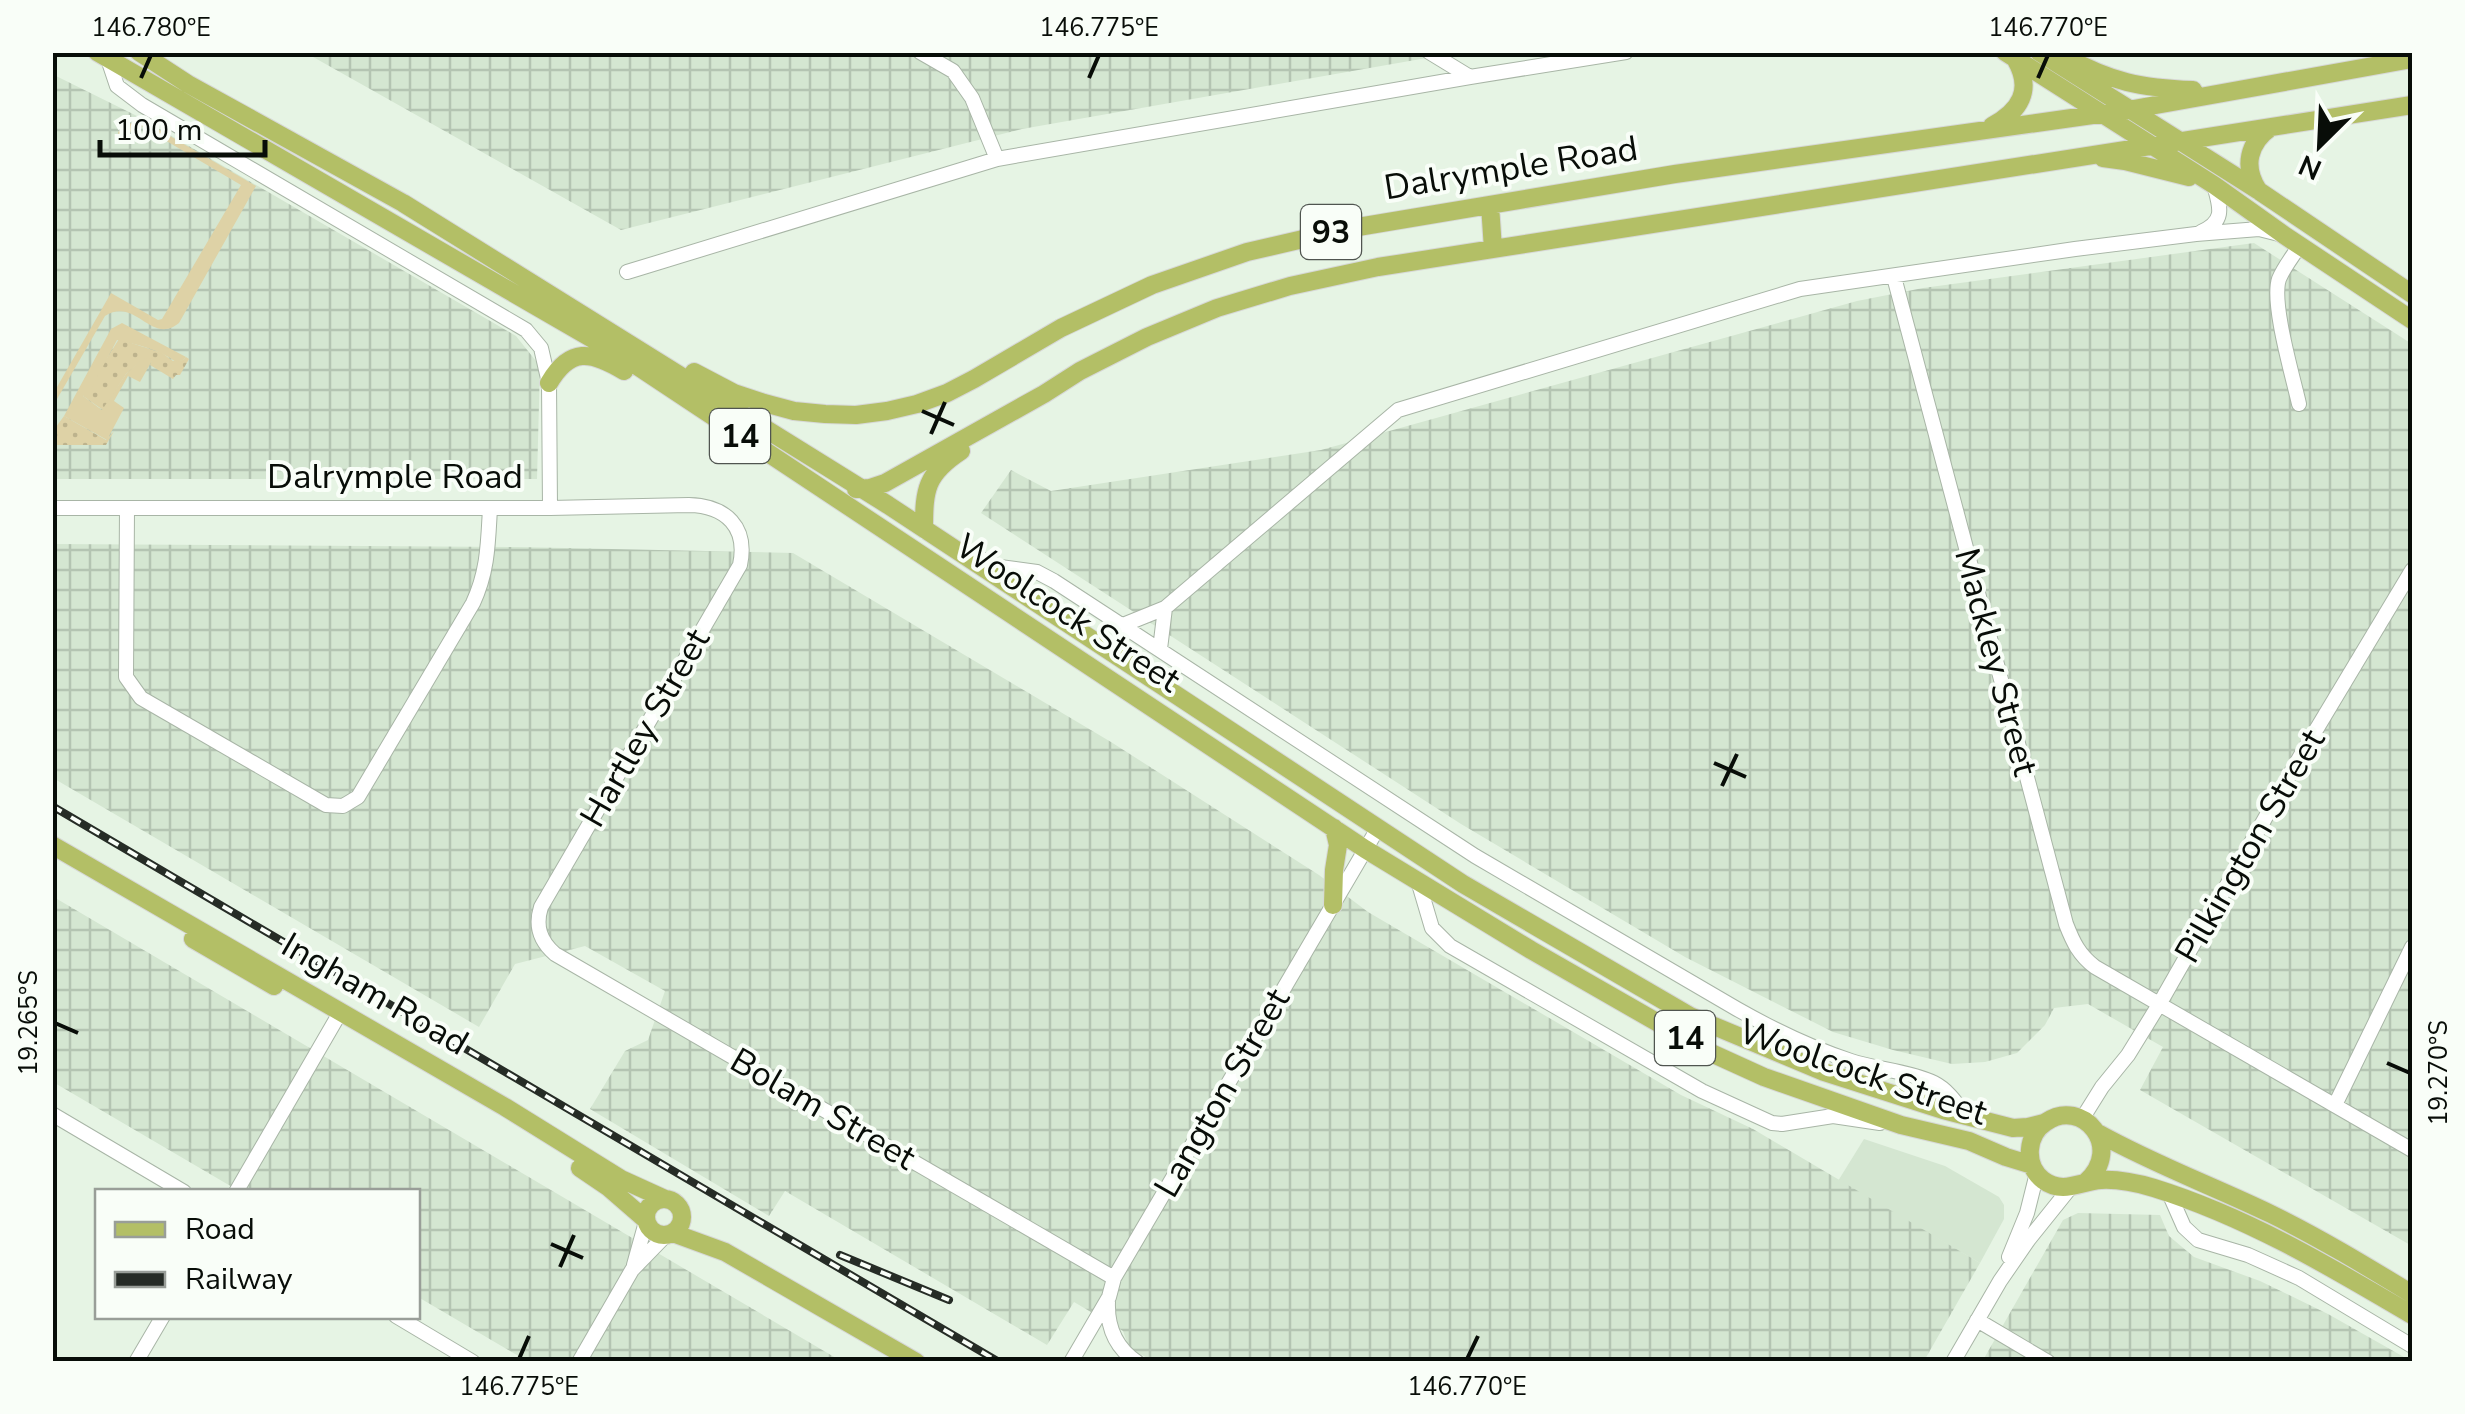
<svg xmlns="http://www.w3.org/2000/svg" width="2465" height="1414" font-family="'Nunito Sans',sans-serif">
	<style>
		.built { fill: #d4e6d1 }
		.industrial { fill: url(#industrial-grid) }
		.grass { fill: url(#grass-dots) }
		.garden { fill: #ded2a6 }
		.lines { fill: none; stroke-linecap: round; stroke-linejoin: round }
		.minor-casing { stroke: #a8b5a6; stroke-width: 16 }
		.major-casing { stroke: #d7d8d7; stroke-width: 20 }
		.minor { stroke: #fff; stroke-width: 14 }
		.major { stroke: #b3bf66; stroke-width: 18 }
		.rail-casing { stroke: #262c26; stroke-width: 8 }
		.rail { stroke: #f9fef8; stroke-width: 4; stroke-dasharray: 11; stroke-linecap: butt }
		.ticks { fill: none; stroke: #080d08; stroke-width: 4 }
		.labels { text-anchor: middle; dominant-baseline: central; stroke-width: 8; stroke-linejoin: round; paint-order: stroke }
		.shield { fill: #f9fef8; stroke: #505550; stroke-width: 2.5 }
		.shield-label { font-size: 32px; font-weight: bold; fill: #080d08 }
		.street-label { font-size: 35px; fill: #080d08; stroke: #f9fef8 }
		.neatline { fill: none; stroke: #080d08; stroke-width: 4 }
		.ticks-label { font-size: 25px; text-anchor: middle; fill: #080d08 }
	</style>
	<defs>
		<pattern id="industrial-grid" width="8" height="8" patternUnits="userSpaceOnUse" patternTransform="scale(2.5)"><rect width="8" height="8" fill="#d4e6d1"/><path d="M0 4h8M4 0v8" fill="none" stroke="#b4c4b2"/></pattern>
		<pattern id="grass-dots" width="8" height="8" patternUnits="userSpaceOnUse" patternTransform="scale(2.5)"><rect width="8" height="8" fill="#ded2a6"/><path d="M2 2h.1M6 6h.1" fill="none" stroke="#bdb38d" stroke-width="1.8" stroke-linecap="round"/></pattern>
	</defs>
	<rect width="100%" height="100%" fill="#e6f4e4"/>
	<path class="built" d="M1864,1139l81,27 54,31 5,8v14l-24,44 -142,-82z"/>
	<path class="industrial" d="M306,53h1149l-433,76 -401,101z
		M52,74l87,43 377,219 24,30 -3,113h-484z
		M2254,243l158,101v902l-272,-156 23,-43 -75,-43 -34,4 -9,17 -28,28 -32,9 -33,2 -59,-14 -60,-18 -148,-75 -224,-133 -480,-311 30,-43 40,21 270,-41 536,-149 66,-13z
		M53,544l465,3 275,6 318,189 208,133 49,37 313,183 72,34 227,134 -56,98h-771l-24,-13 -6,-17 -49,-29 -27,43 -262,-154 -16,25 -179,-107 35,-58 23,-11 17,-49 -80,-45 -70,18 -36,63 -426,-249z
		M52,896l789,465h-314l-109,-64v-105l-179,-1 -186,-109z
		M2078,1213l82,2 9,21 25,21 66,24 68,33 83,47 -429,1 81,-142z"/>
	<path class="grass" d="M119,339l43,14 11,8 10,-1 3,-3 3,2 -9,16h-4l-3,4 -23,-14 2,-5 -9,-1 -17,15 -23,36 -20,-14z
		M64,416l42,24 8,-9 -8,14h-53v-14z"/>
	<path class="garden" d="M139,118l117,68 -77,137c-28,23 -43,-27 -74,-7l-52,90v-12l58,-101 47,27 4,-1 79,-134 -105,-62 -11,17 -6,-3 -1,-5z
		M122,323l64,34 -3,3 -7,2c-16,-12 -40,-18 -59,-22l-26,49 -8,7 19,14 24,-36 17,-16 10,1 -13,23 -12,-6 -14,25 10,7 -17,32 -43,-24 47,-87z"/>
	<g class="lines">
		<g class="minor-casing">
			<path id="minor" d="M920,52l33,19 19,27 25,61
				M1429,52l41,25
				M108,59l9,27 25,19 384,225 15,18 8,35 1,125
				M2201,232c25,-11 19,-25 13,-47
				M627,272l370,-113 473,-82 156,-25
				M1894,277l172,647c7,18 13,31 29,43l317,183
				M2299,404c-6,-27 -28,-101 -20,-125 5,-12 14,-23 21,-34
				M52,508h498l139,-3c37,1 59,22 51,60l-199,342c-6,19 -1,34 14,47l559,324
				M127,508l-1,169 15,21 185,107 17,1 15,-9 115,-194c15,-32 15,-60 17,-95
				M979,558l21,9 37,5 17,9 421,275 262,153c37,21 74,39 114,52 24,8 61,11 83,22 14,7 23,21 32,33
				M1123,625l42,-17 233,-198 402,-121 275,-40 121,-15 63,-5 20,5
				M1160,649l5,-41
				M1419,884l13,44 18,18 252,145 70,32 10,1 51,-8 47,7
				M2335,1105l77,-158
				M52,1114l132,78
				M2082,1119l20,-32 26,-32 32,-52 141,-248 111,-185
				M236,1192l105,-181
				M2169,1193l15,34 14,13 50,15 51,23 113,68
				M2009,1257l18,-44 10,-40
				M634,1265l12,-43
				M1108,1302c-1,25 8,46 29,60
				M396,1316l77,46
				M1977,1320l71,42
				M136,1362l27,-46
				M579,1362l53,-92 34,-35
				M1071,1362l38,-65 5,-19 264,-450
				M1953,1362l47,-81 29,-42 41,-51"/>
		</g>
		<g class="major-casing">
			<path id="major" d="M97,52l525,304 743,493 166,101 178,102 55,25 137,48 68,16 37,16 26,8
				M139,52l49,32 215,119 485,302 575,379 227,132 134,56 119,38 70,18 15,-1 16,-4
				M2005,52l209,133 70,50 128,85
				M2039,52l220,139 153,103
				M2056,59l10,-2c45,25 75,31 127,33
				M1992,126c28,-15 41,-36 24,-66
				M2103,158l22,3 64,16
				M2258,190c-15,-23 -10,-47 13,-63
				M1490,205l3,44
				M694,372l40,21 30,10 30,8 31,3 31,1 31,-4 30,-7 30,-11 27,-14 87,-51 91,-43 95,-33 99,-23 329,-55 453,-64 284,-51
				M549,383c21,-36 42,-32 75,-12
				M856,489l14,-1 15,-5 159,-89 36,-23 67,-34 70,-29 73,-22 88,-19 1034,-162
				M924,529c0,-40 2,-55 37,-78
				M52,845l453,262 116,72 44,20
				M1333,905l1,-35 4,-25 -4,-17
				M193,939l81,47
				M2096,1132c57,32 117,54 175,82 49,24 95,52 141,80
				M580,1168l28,19 38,33
				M2086,1182c39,-35 -4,-85 -40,-60 -20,13 -22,43 -3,58 20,15 38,1 58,0 18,-1 36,3 53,8 93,29 175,78 258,127
				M646 1217a18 18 0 1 1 36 0a18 18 0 1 1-36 0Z
				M673,1233l52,19 191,110"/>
		</g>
		<use href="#minor" class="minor"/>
		<use href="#major" class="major"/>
		<g class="rail-casing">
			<path id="rail" d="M52,806l947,556
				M840,1255l109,45"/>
		</g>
		<use href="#rail" class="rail"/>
	</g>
	<path class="ticks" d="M141,78l10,-23M1089,78l10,-23M2038,78l10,-23M922,411l32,14M931,434l14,-32M1714,763l32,14M1722,786l15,-32M55,1023l23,10M2387,1063l23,10M551,1244l32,14M560,1267l14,-32M519,1359l10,-23M1467,1359l11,-23"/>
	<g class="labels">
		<g class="shield">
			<rect x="1301" y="205" width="60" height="54" rx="8"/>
			<rect x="710" y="409" width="60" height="54" rx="8"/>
			<rect x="1655" y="1011" width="60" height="54" rx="8"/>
		</g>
		<g class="shield-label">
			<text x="1331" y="232">93</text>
			<text x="740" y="436">14</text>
			<text x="1685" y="1038">14</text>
		</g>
		<g class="street-label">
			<text transform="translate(1511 168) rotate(-9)">Dalrymple Road</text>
			<text x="395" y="476">Dalrymple Road</text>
			<text transform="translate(1068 613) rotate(33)">Woolcock Street</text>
			<text transform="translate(1996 662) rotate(75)">Mackley Street</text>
			<text transform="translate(645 728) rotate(-60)">Hartley Street</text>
			<text transform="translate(2250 846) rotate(-60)">Pilkington Street</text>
			<text transform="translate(375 994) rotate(30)">Ingham Road</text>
			<text transform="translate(1863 1072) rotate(19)">Woolcock Street</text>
			<text transform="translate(1222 1093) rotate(-60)">Langton Street</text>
			<text transform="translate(823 1109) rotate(30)">Bolam Street</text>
		</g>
	</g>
	<rect width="2465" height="1414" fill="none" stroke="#f9fef8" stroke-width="110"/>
	<rect x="95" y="1189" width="325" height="130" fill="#f9fef8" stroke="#999e98" stroke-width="2.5"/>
	<rect x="115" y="1222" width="50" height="15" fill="#b3bf66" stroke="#999e98" stroke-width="2.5"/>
	<text x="185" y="1239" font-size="30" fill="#080d08">Road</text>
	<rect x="115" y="1272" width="50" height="15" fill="#262c26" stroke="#999e98" stroke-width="2.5"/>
	<text x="185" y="1289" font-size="30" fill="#080d08">Railway</text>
	<g transform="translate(2320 145) rotate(204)" stroke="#f9fef8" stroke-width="8" paint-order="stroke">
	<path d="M0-8L18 38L0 25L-18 38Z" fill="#080d08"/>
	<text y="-15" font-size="28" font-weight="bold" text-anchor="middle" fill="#080d08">N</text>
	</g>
	<path d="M100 140v15h165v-15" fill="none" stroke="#080d08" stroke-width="5"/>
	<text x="115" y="140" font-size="30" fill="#080d08" stroke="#f9fef8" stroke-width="8" paint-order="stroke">100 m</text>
	<rect x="55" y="55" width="2355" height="1304" class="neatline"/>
	<g class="ticks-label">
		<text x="151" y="36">146.780°E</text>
		<text x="1099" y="36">146.775°E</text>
		<text x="2048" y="36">146.770°E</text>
		<text transform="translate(28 1023) rotate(-90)" y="9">19.265°S</text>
		<text transform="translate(2438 1073) rotate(-90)" y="9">19.270°S</text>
		<text x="519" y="1395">146.775°E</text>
		<text x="1467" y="1395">146.770°E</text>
	</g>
</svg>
